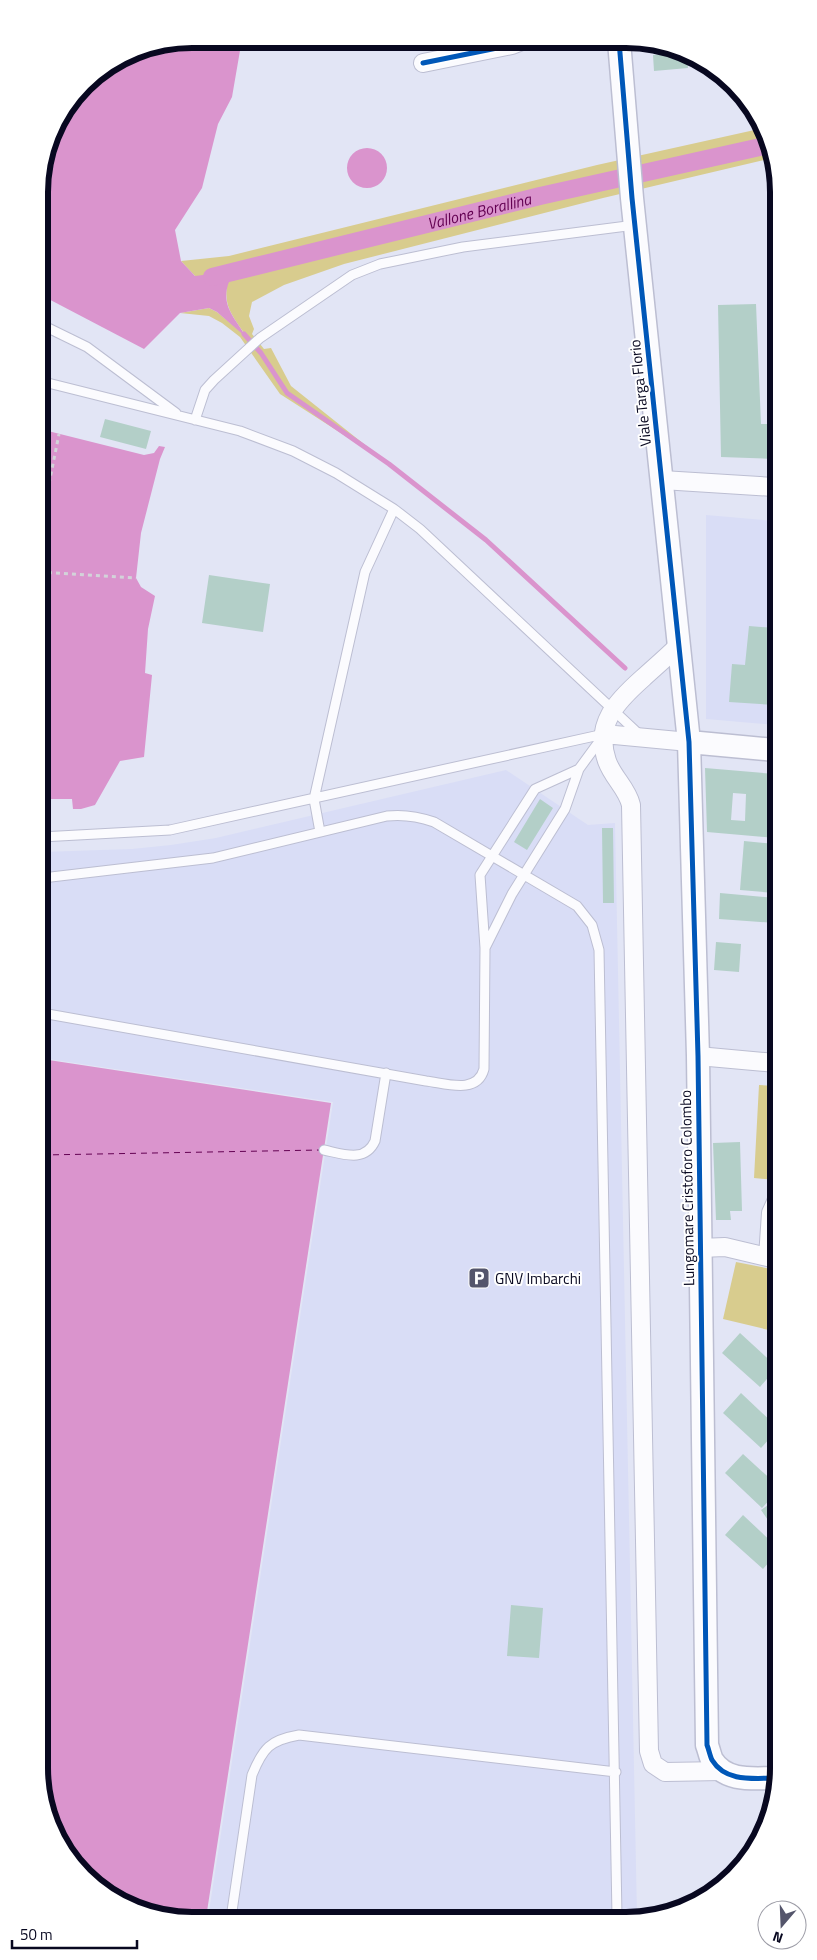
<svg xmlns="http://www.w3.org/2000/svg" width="817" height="1960" font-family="'Titillium Web',sans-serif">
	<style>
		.built { fill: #d9ddf6 }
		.green { fill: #d8cc8e }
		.water { fill: #da94cd }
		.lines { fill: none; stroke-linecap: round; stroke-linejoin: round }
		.stream { stroke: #da94cd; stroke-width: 5 }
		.canal { stroke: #da94cd; stroke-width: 18 }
		.ferry { stroke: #630152; stroke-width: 1; stroke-dasharray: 6 5; stroke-linecap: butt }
		.building { fill: #b3cfc8; fill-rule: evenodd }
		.service-casing { stroke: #bcbed2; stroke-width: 11 }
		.minor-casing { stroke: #bcbed2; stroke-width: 20 }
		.tertiary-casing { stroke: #bcbed2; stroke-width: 25 }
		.path { stroke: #d3d3d9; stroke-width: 3; stroke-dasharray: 4 4; stroke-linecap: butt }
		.service { stroke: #fbfbfe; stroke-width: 9 }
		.minor { stroke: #fbfbfe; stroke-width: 18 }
		.tertiary { stroke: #fbfbfe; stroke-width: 22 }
		.cycleway-casing { stroke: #fff; stroke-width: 8 }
		.cycleway { stroke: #0057b8; stroke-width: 5 }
		.labels { text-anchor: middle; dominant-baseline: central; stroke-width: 4; stroke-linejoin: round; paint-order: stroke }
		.street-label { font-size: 15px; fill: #080820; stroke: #fff }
		.poi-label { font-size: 15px; fill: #080820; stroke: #fff; text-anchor: start }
		.water-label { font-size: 16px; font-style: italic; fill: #630152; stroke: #fff }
		.rim { fill: none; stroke: #080820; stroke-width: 6 }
	</style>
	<rect width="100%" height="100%" fill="#e2e5f5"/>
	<path class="built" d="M706,515l68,6 1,204 -69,-6z
		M506,770l82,55 27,-2 22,1093 -429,2 125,-816 -291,-44 -1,-206 91,-3 39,-4 45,-7z"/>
	<path class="green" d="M759,129l14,24v5l-170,40 -259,66 -60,21 -32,17 -3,14 5,13 -2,5 12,15 7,-1 20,38 98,78 -109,-70 -40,-57 -18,-14 -13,-7 -29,-3 29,-5 8,4 29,24c-13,-20 -24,-30 -18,-55l-33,-5 -14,-15 48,-5 368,-91z
		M759,1085l17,1v94l-22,-2z
		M736,1262l40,8 1,62 -54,-13z"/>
	<path class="water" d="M192,39h50l-10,58 -14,27 -16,64 -27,42 6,31 14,15 39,-5c-17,31 -3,41 13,67l-30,-26 -8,-4 -29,5 -36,36 -105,-55v-112l15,-58 37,-47 43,-27z
		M347 168a20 20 0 1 1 40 0a20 20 0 1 1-40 0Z
		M40,429l104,26 10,-2 5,-7 6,1 -5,12 -19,74 -5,45 5,9 14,9 -7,33 -3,44 7,2 -8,82 -24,4 -25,44 -14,4h-8l-1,-10h-31z
		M42,1059l289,44 -125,815h-44l-38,-13 -40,-28 -40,-70z"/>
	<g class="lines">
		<path class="stream" d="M244,334l17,19 26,40 102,71 97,76 139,128"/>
		<path class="canal" id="s1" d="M212,277l328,-81 229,-51"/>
		<path class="ferry" d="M42,1155l279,-5"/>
	</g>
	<path class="building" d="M686,52l2,16 -34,3 -1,-16z
		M692,54l12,8v3l-11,1z
		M756,304l5,120h13v35l-53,-2 -3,-152z
		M105,419l46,12 -5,18 -46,-12z
		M209,575l61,9 -7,48 -61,-9z
		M749,626l26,2v77l-46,-3 3,-38 13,1z
		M705,768l70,6v64l-68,-6zM733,793l13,1 -1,27 -14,-1z
		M540,799l13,9 -26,42 -13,-8z
		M602,828h11l1,75h-11z
		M744,841l31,3v49l-35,-3z
		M720,893l55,5v25l-56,-4z
		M716,942l25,2 -2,28 -25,-2z
		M740,1142l2,69h-12l1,9h-15l-3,-77z
		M740,1333l37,34 -17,20 -38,-34z
		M741,1393l36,34v3l-16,18 -38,-35z
		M743,1454l34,31v7l-15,16 -37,-35z
		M777,1499v34l-16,-23z
		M743,1515l34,32v6l-14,16 -38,-34z
		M511,1605l32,3 -4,50 -32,-2z"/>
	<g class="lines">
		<g class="service-casing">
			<path id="service" d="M40,324l47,23 89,66
				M40,381l200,50 53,20 43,22 58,36 26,20 221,207
				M195,420l10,-30 9,-10 46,-42 92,-63 28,-11 83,-17 172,-22
				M579,769l22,-30
				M320,832l-6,-33 51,-227 29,-63
				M41,837l129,-7 434,-96
				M41,880l10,-3 162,-19 174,-42c17,-2 30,0 47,6l143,84 15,19 7,25 18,966
				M42,1013l384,68c19,2 51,14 58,-12l1,-121 -5,-73 55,-86 44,-20 -14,40 -53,85 -27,54
				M324,1150c19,4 41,13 51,-9l11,-68
				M231,1918l21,-143c11,-27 18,-35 47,-40l317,37"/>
		</g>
		<g class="minor-casing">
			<path id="minor" d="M423,63l89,-18 10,-4
				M662,480l112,7
				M680,644c-12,12 -25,23 -37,34 -26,23 -49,46 -36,83 6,17 20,27 24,44l18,946 4,13 12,8 57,-1
				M604,734l85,8
				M698,1056l78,7
				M700,1248l25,-1 51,12
				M768,1257l3,-44 5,-11"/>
		</g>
		<g class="tertiary-casing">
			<path id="tertiary" d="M619,41l13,157 57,544 9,314 9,689c2,5 3,11 5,15 14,23 43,18 66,18
				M689,742l86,8"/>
		</g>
		<path class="path" d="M46,499l13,-65
			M40,572l96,6"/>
		<use href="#service" class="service"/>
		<use href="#minor" class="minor"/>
		<use href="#tertiary" class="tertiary"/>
		<g class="cycleway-casing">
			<path id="cycleway" d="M619,41l13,157 57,544 9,314 9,689c2,5 3,11 5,15 14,23 43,18 66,18
				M423,63l89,-18 10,-4"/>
		</g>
		<use href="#cycleway" class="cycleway"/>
	</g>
	<defs>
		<g id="parking-square" transform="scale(1.125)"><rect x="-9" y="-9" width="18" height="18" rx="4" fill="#54556b" stroke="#fff"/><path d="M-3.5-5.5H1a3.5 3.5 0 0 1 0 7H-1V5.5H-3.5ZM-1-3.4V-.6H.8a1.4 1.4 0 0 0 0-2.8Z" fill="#fff"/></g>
	</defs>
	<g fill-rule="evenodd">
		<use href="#parking-square" x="479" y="1278"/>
	</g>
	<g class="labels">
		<g class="street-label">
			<text transform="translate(640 393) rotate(-96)">Viale Targa Florio</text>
			<text transform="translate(687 1188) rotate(-91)">Lungomare Cristoforo Colombo</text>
		</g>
		<g class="poi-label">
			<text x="495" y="1278">GNV Imbarchi</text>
		</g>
		<g class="water-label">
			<text stroke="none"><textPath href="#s1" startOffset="275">Vallone Borallina</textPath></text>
		</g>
	</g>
	<path d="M0 0H817V1960H0ZM192 48H626A144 144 0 0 1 770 192V1768A144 144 0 0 1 626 1912H192A144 144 0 0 1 48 1768V192A144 144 0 0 1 192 48Z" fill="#fff" fill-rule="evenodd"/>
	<path class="rim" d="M192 48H626A144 144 0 0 1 770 192V1768A144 144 0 0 1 626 1912H192A144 144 0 0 1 48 1768V192A144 144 0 0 1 192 48Z"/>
	<g transform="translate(782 1925) rotate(199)"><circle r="24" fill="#ffffff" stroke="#9c9ca6"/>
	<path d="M0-4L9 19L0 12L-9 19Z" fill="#54556b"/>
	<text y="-8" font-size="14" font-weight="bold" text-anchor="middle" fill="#080820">N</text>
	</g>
	<path d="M12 1940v8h125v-8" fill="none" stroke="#080820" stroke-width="2.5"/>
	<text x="20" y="1940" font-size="15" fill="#080820" stroke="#ffffff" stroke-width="4" paint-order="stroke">50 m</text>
</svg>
